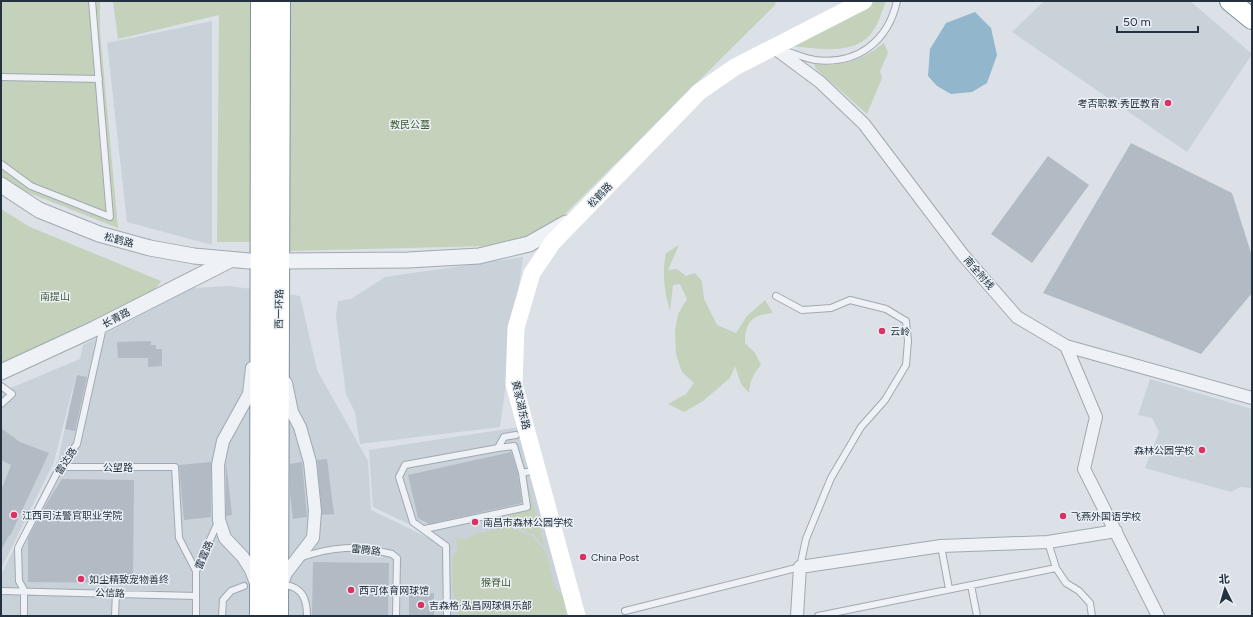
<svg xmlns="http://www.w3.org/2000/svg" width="1253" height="617" font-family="Figtree,'Noto Sans SC',sans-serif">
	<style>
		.built { fill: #c9d1d9 }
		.green { fill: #c4d2bb }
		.water { fill: #92b6cb }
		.building { fill: #b2bbc4 }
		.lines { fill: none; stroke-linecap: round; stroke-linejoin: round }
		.service-casing { stroke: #a0a9b1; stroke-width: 8 }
		.minor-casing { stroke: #a0a9b1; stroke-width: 14 }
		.tertiary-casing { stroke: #a0a9b1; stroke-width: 17 }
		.trunk-casing { stroke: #81919f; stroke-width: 22 }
		.service { stroke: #eef1f5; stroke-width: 6 }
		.minor { stroke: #eef1f5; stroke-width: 12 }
		.tertiary { stroke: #eef1f5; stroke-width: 15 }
		.secondary { stroke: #fff; stroke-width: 17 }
		.trunk { stroke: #fff; stroke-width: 20 }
		.poi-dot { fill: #da3265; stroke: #eaf0f5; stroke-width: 1.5 }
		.labels { text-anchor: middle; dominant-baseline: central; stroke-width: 3; stroke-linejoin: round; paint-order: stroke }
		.poi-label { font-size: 10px; fill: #24313e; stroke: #eaf0f5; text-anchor: start }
		.park-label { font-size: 10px; fill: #3f5b30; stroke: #eaf0f5 }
		.street-label { font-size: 10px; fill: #24313e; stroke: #eaf0f5 }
	</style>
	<rect width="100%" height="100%" fill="#dbe1e7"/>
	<path class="built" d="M1044,1h146l62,53 -65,98 -175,-120z
		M212,21v224l-85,-23 -20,-179z
		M523,257l-23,170 -140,17 -5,-32 -9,-18 -10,-77 2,-16 13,-2 34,-22z
		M230,286l70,10 17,74 51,91 3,49 74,36 2,70h-446v-41l57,-115 20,-93 -24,95 -53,107v-177l79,-33 3,-14 110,-57z
		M1150,379l102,30v79l-12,-1 -9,5 -86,-24 14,-36 -7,-14 -14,-3z
		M520,427l50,189h-120l-1,-73 -76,-36 -4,-57z"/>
	<path class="green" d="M1,1h99v30l18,197 -99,-39 -18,-14z
		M113,1h141v241h-37l2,-227 -101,24z
		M286,1h490l-1,4 -213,212 -33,21 -42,8 -200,5z
		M870,1h16c-4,10 -8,25 -16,34 -20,22 -57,12 -83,11z
		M884,43l4,10 -8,18 2,7 -15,36 -51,-45 -2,-5c30,2 46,-3 70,-21z
		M1,209l29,18 131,54 -12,18 -77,49 -71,33z
		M679,245l-11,25 9,-1 9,7 9,-3 7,8 2,18 13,26 19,8 11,-17 18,-16 8,13c-21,2 -28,9 -28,30l10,10 6,12c-8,9 -11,16 -12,28l-8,-9 -6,-18 -5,12 -27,23 -19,11 -16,-8 18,-10 8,-11 -12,-11 -6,-18 -1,-23 3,-17 9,-15 -7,-15 -7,1 -3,26c-6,-20 -8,-38 -4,-58z
		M528,485l17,63 -11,-14 -23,-8 -4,-12 22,-5 -3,-19z
		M508,527l24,9 13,15 10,36 9,11 2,18h-107l-6,-24 -1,-35 6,-8 -2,-11 10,1 9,-5z"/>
	<path class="water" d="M975,12l16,16 6,27 -10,28 -15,9 -21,2 -14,-8 -9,-10 2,-27 16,-26z"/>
	<path class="building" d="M1131,143l101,50 20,63v37l-51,61 -158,-61z
		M1048,156l41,29 -57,78 -41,-29z
		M151,341v4h5v4h6v17l-14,1v-9h-30l-1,-16z
		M77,375l10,2 -12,54 -10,-2z
		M1,428l19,14 29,11 -39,83 -1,-1 -8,16v-60l10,-26 -10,-5z
		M511,452l7,22 4,29 -93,21 -11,-6 -10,-43z
		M327,459l7,55 -12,1 -5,-55z
		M226,461l6,54 -6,1z
		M211,462v55l-27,3 -5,-55z
		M302,462l5,55 -14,2 -3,-26v-29z
		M62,479l72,1 -1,103 -105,-1v-44l20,-37z
		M313,562l76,1 -1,53h-76z
		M409,593h25v23h-25z"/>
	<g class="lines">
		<g class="service-casing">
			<path id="service" d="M782,50c11,3 22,8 33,10 43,5 73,-19 82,-59
				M1,77l98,2
				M1,164l30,22 79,31 -18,-216
				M1,386l11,8 -11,10
				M498,448l16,-2 8,27 14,-3
				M60,467h115l4,71 17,33
				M425,529l102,-22 -5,-34
				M1048,542l8,26 10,15 13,8 11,12 2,13
				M941,546l8,43
				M299,558c35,-12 57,-13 93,-4l5,4 -1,58
				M286,585c17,3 21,15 21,31
				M971,585l6,31
				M1,591l195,5
				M625,611l175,-44 6,-28 25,-61 30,-51 24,-27 21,-35 2,-24 -2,-20 -20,-12 -36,-9 -19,8 -29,2 -26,-14
				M24,616v-26l-5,-9 -1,-33 42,-81 17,-23 26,-117
				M115,616l1,-23
				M196,616v-45l22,-49
				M222,616l1,-16 8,-9 13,-5
				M447,616l-1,-70 -33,-24 -14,-45 6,-12 93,-17 6,-11 12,-2
				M818,616l238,-48"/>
		</g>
		<g class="minor-casing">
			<path id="minor" d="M773,47l47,35 44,42 99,131 54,62 49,29 186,52
				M1066,346l30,71 -12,52 74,147
				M252,368l-3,26 -26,47 -5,24 1,55 6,18 18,19 8,13 5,13
				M282,584l4,-11 27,-35 2,-27 -5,-49 -10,-35 -8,-15 -6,-29
				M797,616l3,-49 141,-21 107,-4 68,-11"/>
		</g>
		<g class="tertiary-casing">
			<path id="tertiary" d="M1,185l38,25 60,24 51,14 44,8 55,5
				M286,261l122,-1 71,-4 50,-12 37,-21
				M1,372l93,-43 136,-69"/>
		</g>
		<g class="trunk-casing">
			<path id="trunk" d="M1230,1l22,18
				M260,616l1,-615
				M278,616l2,-615"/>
		</g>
		<use href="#service" class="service"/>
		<use href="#minor" class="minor"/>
		<use href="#tertiary" class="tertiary"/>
		<path class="secondary" d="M577,616l-63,-232 2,-56 16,-55 21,-31 146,-150 36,-25 129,-66"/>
		<use href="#trunk" class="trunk"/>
	</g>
	<g class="poi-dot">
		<circle cx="1168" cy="103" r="4"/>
		<circle cx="882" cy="331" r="4"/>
		<circle cx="1202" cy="450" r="4"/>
		<circle cx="14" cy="515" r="4"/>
		<circle cx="1063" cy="516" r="4"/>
		<circle cx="475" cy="522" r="4"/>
		<circle cx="583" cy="557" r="4"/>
		<circle cx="81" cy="579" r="4"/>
		<circle cx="351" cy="590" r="4"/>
		<circle cx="421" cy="605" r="4"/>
	</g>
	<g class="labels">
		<g class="poi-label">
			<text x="1160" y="103" text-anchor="end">考否职教·秀匠教育</text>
			<text x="890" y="331">云岭</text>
			<text x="1194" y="450" text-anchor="end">森林公园学校</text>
			<text x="22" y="515">江西司法警官职业学院</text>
			<text x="1071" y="516">飞燕外国语学校</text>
			<text x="483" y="522">南昌市森林公园学校</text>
			<text x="591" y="557">China Post</text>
			<text x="89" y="579">如尘精致宠物善终</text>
			<text x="359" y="590">西可体育网球馆</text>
			<text x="429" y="605">吉森格·泓昌网球俱乐部</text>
		</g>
		<g class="park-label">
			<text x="410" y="124">教民公墓</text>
			<text x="55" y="296">南提山</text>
			<text x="496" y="582">猴脊山</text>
		</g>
		<g class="street-label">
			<text transform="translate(600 195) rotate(-46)">松鹤路</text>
			<text transform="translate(119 240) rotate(15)">松鹤路</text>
			<text transform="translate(979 273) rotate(49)">南全附线</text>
			<text transform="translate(279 309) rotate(-89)">西一环路</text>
			<text transform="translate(116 318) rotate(-27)">长青路</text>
			<text transform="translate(521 405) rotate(77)">黄家湖东路</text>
			<text transform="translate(66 461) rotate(-57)">雷达路</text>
			<text x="118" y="467">公望路</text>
			<text transform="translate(366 550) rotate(7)">雷腾路</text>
			<text transform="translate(204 555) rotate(-67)">雷霆路</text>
			<text transform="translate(110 593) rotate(2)">公信路</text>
		</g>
	</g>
	<rect width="1253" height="617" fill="none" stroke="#24313e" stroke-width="4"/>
	<g transform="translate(1225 589) rotate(355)" stroke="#eaf0f5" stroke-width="3" paint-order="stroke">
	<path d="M0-3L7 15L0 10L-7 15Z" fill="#24313e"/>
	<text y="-6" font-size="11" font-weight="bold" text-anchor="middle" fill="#24313e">北</text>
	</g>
	<path d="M1117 26v6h81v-6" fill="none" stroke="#24313e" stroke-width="2"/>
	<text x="1123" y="26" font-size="12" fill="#24313e" stroke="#eaf0f5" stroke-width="3" paint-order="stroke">50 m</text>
</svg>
